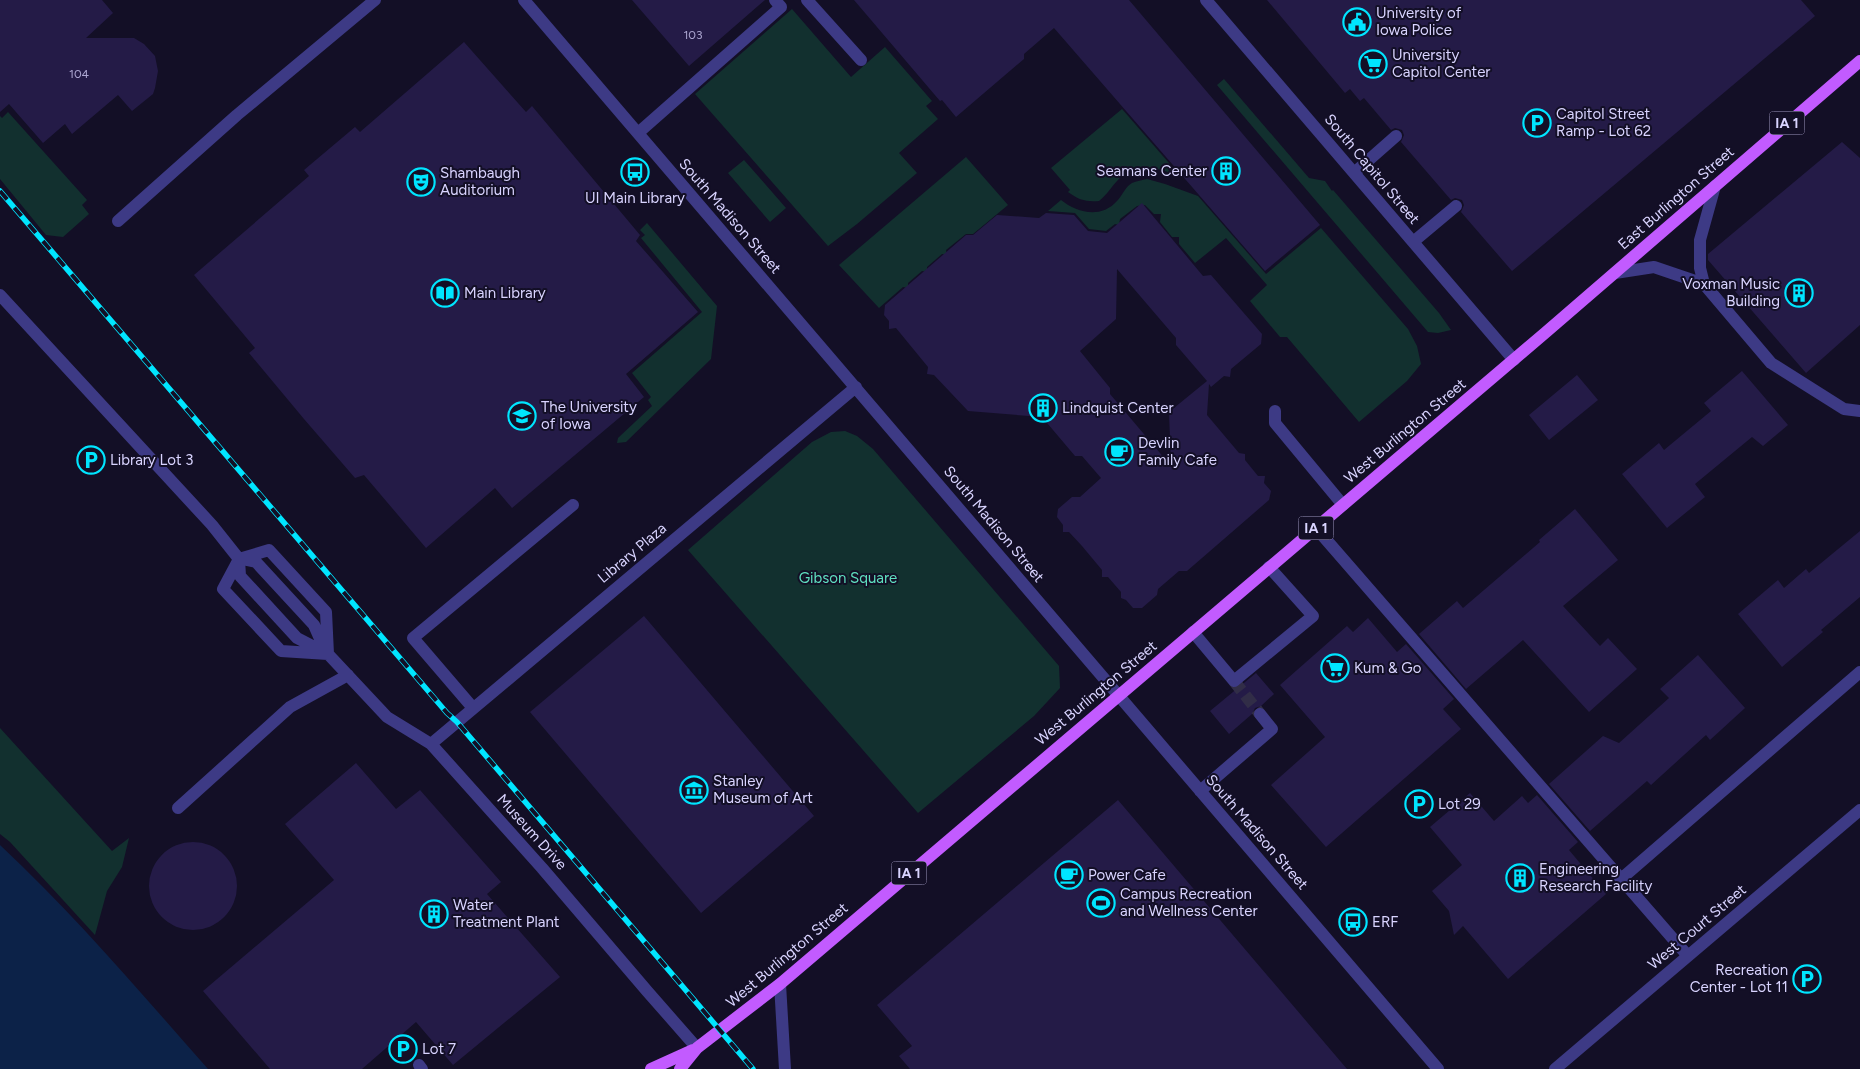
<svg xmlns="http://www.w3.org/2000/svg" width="1860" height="1069" font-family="Figtree,sans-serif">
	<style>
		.green { fill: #12302f }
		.water { fill: #0c2248 }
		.building { fill: #241b47; fill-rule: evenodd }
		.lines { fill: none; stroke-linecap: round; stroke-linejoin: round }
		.minor-tunnel { stroke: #312d47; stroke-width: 12; stroke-dasharray: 12 6; stroke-linecap: butt }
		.minor { stroke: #3d3a85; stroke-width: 12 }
		.major { stroke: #c25bff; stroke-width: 12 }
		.rail-casing { stroke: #00e5ff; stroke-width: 5.5 }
		.rail { stroke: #130f26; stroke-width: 4; stroke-dasharray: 11; stroke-linecap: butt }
		.labels { text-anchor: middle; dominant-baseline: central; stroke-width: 4; stroke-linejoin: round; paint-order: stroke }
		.number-label { font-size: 12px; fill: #aca6d1 }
		.shield { fill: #130f26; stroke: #9e99be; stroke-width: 1 }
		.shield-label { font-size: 14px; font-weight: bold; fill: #d9d4ff }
		.poi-label { font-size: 15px; fill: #d9d4ff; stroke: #130f26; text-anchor: start }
		.street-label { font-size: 15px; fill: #d9d4ff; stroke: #130f26 }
		.park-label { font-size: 15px; fill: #5fe0c0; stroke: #130f26 }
	</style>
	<rect width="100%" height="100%" fill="#130f26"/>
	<path class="green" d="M792,9l59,68 34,-30 47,54 -6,5 12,13 -39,34 18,20 -60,51 -29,22 -133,-152z
		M1224,79l85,99 16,3 7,10 1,-1 106,123 12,17 -13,3 -10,-1 -211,-247z
		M1122,109l60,69c-19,-9 -43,-17 -61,-1 -8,7 -13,17 -22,24 -13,1 -20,-1 -31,-9l2,-2 -19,-22z
		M8,112l79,88 -5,5 7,9 -26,23 -17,-2 -46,-56v-63l2,2z
		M966,157l42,48 -35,29h-7l-20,16 1,5 -5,-1 -15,13v5l-5,-1 -14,12v5l-5,-1 -24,21 -40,-43z
		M744,160l42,48 -16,14 -42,-49z
		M1147,179l18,5 33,12 68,78 55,-46 87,101 9,17 4,18 -14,17 -48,41 -72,-85h-7l-30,-36 17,-16 -41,-47 -31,25 -16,-19v-7h-7l-12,-15 1,-8h-7l-9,-9 -8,1 -17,13 -1,6 -4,-1 -9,7 -17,-2 -14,-16 -27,-2 13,-11c16,13 40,19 56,1 5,-5 8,-14 15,-18 4,-2 11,-3 15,-4z
		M647,223l70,83 -6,53 -85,83 -9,1 1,-5 34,-32 -4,-6 3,-3 -19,-24 70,-61 -61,-74 4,-3 -5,-5z
		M845,431l12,5 16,13 186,217 1,22 -26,28 -116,97 -230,-263 124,-108 19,-10z
		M0,728l112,123 17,-13 -7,29 -15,24 -12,44 -85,-93 -10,-8z"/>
	<path class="water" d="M0,845c75,70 140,147 208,224h-208z"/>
	<path class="building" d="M0,0h102l11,13 -27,25h48l10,6 11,12 3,15 -3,17 -2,6 -21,17 -14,-16 -46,39 -7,-10 -22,19 -34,-39 -9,8z
		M632,0h133l-76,66z
		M854,0h275l191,225 -55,46 -211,-243 -30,26v5l-68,58 -14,-17 -2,1z
		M1267,0h534l14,16 -303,255 -51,-59 3,-7 -2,-5 -7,-2 -4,2 -50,-58 3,-7 -2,-5 -7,-2 -4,2 -27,-32 -4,3 -10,-12 -5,4z
		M464,42l62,70 6,-6 108,129 -4,6 62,71 -72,62 18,23 -132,111 -17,-20 -69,60 -62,-73 -9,3 -51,-59 -55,-66 6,-5 -61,-73 115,-99 -5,-6 51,-43 5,5z
		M1842,142l18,16v167l-54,48 -98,-113v-6z
		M1142,203l61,73 8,-1 51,59 -1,10 -30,25 -1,8 -6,-1 -13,11 -2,-3 -2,31 32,38 6,1v6l13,16h7l-1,7 7,8 -2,9 -82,71h-8l-21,18 -1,6 -15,13h-9l-7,-8 -5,-2v-6l-13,-15h-6v-7l-20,-24 -13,-14h-6v-7l-6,-8 1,-8 14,-12h8l21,-19 -19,-22h-7l-33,-39 -74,-6 -34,-36 -7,-1 1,-7 -32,-39 -7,1v-8l-5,-6 1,-10 81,-70h7l24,-20 42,3 7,-5 28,2 14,16 19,2zM1117,269l59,69v7l31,36 -38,31 2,54 -61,-72v-6l-30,-37 36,-32z
		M1742,371l46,54 -25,21 -11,-9 -57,47 10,13 -38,31 -45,-54 37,-31 5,7 47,-39 -7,-8z
		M1577,375l21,25 -49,40 -20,-25z
		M1575,509l43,51 -55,46 37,40 8,-8 29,31 -48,43 -66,-72 -57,49 -47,-55 38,-33 6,7 77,-66 -1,-2z
		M1860,531v66l-39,33 2,2 -41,35 -44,-53 40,-34 6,8 22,-19 3,4z
		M644,616l170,200 -113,97 -171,-201z
		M1368,618l29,34 9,-8 48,55 -11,10 18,20 -135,118 -55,-62 54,-48 -45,-52 67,-59 6,6z
		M1698,655l47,53 -35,32 -4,-5 -55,50 -4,-4 -57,50 -41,-47 54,-48 16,7 50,-45 -9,-9z
		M1256,673l18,21 -13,12 -6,2 -3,6 -23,20 -19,-23z
		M356,763l40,46 24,-19 81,92 -14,12 73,83 -107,88 -37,-43 -54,47h-92l-67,-78 131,-111 -49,-56z
		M1470,793l24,28 28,-25 6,7 9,-8 41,47 -9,8 37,44 -98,85 -45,-53 -9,9 -5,-24 -17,-20 30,-26 -32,-38z
		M1118,800l229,269h-437l-11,-13 13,-10 -35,-41z
		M149 886a44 44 0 1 1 88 0a44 44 0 1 1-88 0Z"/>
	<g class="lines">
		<path class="minor-tunnel" d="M1234,681l26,33"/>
		<path class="minor" d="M524,0l914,1069
			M807,0l54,60
			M1206,0l308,360
			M638,133l143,-126 -6,-7
			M1354,173l42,-37
			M1715,186l-15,54v28l4,16 67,79 73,46 16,2
			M118,221l119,-106 138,-115
			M1413,242l43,-36
			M1615,273l39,-6 50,17
			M0,295l212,230 27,34 1,17 57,62 31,16 59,63 44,27 111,124 105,123 50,57
			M1275,411v12l68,82
			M1316,528l372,428
			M269,550l57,62 2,42 -47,-3 -58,-62 16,-30z
			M242,559l14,3 58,63 11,25
			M1193,632l41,49 79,-65 -44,-49
			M473,708l-60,-70 160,-133
			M431,744l425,-357
			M1200,791l72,-62 -12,-15
			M178,808l112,-101 58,-32
			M1621,879l239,-207
			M780,984l5,85
			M419,1065l3,4
			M1555,1069l305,-259"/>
		<path class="major" d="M651,1069l42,-19
			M680,1069l17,-21 83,-64 765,-651 315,-272"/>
		<g class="rail-casing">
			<path id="rail" d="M0,191l447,522 10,9 296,347"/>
		</g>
		<use href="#rail" class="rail"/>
	</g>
	<defs>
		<g id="civic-ring" transform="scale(1.4375)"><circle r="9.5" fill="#130f26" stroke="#00e5ff" stroke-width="1.5"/><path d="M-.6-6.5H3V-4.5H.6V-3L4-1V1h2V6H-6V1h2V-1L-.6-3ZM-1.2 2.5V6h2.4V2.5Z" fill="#00e5ff"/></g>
		<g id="supermarket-ring" transform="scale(1.4375)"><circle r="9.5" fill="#130f26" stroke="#00e5ff" stroke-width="1.5"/><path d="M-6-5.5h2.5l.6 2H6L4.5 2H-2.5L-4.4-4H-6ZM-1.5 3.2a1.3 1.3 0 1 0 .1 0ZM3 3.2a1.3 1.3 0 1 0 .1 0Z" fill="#00e5ff"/></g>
		<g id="parking-ring" transform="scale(1.4375)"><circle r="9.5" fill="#130f26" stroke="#00e5ff" stroke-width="1.5"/><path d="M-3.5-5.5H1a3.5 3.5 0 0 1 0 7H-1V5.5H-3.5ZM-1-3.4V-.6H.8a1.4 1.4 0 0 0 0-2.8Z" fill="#00e5ff"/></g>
		<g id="building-ring" transform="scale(1.4375)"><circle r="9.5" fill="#130f26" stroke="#00e5ff" stroke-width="1.5"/><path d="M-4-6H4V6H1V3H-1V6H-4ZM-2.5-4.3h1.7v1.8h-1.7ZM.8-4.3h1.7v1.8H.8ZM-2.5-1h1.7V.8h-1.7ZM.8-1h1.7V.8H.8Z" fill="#00e5ff"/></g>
		<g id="bus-ring" transform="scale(1.4375)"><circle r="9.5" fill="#130f26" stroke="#00e5ff" stroke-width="1.5"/><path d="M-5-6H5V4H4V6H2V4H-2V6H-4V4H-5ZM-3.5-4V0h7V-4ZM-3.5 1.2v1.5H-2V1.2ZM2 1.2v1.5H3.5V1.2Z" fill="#00e5ff"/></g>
		<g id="theatre-ring" transform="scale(1.4375)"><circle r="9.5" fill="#130f26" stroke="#00e5ff" stroke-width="1.5"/><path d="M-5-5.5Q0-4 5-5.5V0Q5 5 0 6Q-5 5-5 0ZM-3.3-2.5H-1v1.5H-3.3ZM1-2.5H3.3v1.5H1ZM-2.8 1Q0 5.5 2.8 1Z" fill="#00e5ff"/></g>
		<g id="library-ring" transform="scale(1.4375)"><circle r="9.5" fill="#130f26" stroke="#00e5ff" stroke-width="1.5"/><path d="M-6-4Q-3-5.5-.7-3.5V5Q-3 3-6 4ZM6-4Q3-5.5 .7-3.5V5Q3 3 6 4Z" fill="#00e5ff"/></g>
		<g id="university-ring" transform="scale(1.4375)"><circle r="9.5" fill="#130f26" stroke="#00e5ff" stroke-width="1.5"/><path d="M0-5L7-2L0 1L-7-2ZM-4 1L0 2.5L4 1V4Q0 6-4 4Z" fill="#00e5ff"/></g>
		<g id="cafe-ring" transform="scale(1.4375)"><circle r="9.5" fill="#130f26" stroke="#00e5ff" stroke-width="1.5"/><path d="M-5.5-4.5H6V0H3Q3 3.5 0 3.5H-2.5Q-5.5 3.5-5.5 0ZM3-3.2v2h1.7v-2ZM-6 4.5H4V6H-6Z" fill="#00e5ff"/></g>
		<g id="museum-ring" transform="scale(1.4375)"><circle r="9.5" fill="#130f26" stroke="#00e5ff" stroke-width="1.5"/><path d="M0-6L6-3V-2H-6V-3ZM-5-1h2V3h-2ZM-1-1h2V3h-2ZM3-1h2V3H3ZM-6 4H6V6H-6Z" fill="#00e5ff"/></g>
		<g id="stadium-ring" transform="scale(1.4375)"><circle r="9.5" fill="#130f26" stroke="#00e5ff" stroke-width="1.5"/><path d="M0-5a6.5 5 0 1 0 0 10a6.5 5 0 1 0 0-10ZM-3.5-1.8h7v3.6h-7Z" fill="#00e5ff"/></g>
	</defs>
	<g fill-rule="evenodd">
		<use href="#civic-ring" x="1357" y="22"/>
		<use href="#supermarket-ring" x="1373" y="64"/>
		<use href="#parking-ring" x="1537" y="123"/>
		<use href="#building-ring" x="1226" y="171"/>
		<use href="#bus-ring" x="635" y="172"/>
		<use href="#theatre-ring" x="421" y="182"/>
		<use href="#library-ring" x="445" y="293"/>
		<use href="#building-ring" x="1799" y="293"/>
		<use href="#building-ring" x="1043" y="408"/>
		<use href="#university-ring" x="522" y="416"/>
		<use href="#cafe-ring" x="1119" y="452"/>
		<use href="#parking-ring" x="91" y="460"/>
		<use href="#supermarket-ring" x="1335" y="668"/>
		<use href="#museum-ring" x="694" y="790"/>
		<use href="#parking-ring" x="1419" y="804"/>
		<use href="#cafe-ring" x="1069" y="875"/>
		<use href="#building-ring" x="1520" y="878"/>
		<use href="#stadium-ring" x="1101" y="903"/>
		<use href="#building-ring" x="434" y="914"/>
		<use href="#bus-ring" x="1353" y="922"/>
		<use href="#parking-ring" x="1807" y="979"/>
		<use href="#parking-ring" x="403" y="1049"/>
	</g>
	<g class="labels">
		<g class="number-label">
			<text x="693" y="35">103</text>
			<text x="79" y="74">104</text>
		</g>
		<g class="shield">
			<rect x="1769.5" y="111.5" width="35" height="23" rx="4"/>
			<rect x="1298.5" y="516.5" width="35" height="23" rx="4"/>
			<rect x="891.5" y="861.5" width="35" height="23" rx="4"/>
		</g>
		<g class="shield-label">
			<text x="1787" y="123">IA 1</text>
			<text x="1316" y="528">IA 1</text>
			<text x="909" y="873">IA 1</text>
		</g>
		<g class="poi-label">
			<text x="1376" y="13">University of<tspan x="1376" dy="17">Iowa Police</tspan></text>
			<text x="1392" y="55">University<tspan x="1392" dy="17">Capitol Center</tspan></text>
			<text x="1556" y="114">Capitol Street<tspan x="1556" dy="17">Ramp - Lot 62</tspan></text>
			<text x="1207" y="171" text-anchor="end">Seamans Center</text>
			<text x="440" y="173">Shambaugh<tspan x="440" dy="17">Auditorium</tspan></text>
			<text x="635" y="198" text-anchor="middle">UI Main Library</text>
			<text x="1780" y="284" text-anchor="end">Voxman Music<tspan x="1780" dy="17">Building</tspan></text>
			<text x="464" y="293">Main Library</text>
			<text x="541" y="407">The University<tspan x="541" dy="17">of Iowa</tspan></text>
			<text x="1062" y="408">Lindquist Center</text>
			<text x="1138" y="443">Devlin<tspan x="1138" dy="17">Family Cafe</tspan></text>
			<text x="110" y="460">Library Lot 3</text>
			<text x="1354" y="668">Kum &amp; Go</text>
			<text x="713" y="781">Stanley<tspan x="713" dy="17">Museum of Art</tspan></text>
			<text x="1438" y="804">Lot 29</text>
			<text x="1539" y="869">Engineering<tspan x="1539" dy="17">Research Facility</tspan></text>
			<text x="1088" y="875">Power Cafe</text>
			<text x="1120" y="894">Campus Recreation<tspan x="1120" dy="17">and Wellness Center</tspan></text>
			<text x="453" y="905">Water<tspan x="453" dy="17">Treatment Plant</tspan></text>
			<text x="1372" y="922">ERF</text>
			<text x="1788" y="970" text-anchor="end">Recreation<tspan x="1788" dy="17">Center - Lot 11</tspan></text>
			<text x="422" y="1049">Lot 7</text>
		</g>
		<g class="street-label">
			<text transform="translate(1372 169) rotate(50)">South Capitol Street</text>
			<text transform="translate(1676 198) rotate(-41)">East Burlington Street</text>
			<text transform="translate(730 216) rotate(49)">South Madison Street</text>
			<text transform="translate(1405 431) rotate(-40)">West Burlington Street</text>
			<text transform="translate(994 524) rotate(50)">South Madison Street</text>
			<text transform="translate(632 553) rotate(-40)">Library Plaza</text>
			<text transform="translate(1096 693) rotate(-40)">West Burlington Street</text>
			<text transform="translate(532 832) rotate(48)">Museum Drive</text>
			<text transform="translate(1257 832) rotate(49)">South Madison Street</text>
			<text transform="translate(1697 927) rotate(-40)">West Court Street</text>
			<text transform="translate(787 955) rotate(-40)">West Burlington Street</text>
		</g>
		<g class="park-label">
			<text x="848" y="578">Gibson Square</text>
		</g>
	</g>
</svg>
